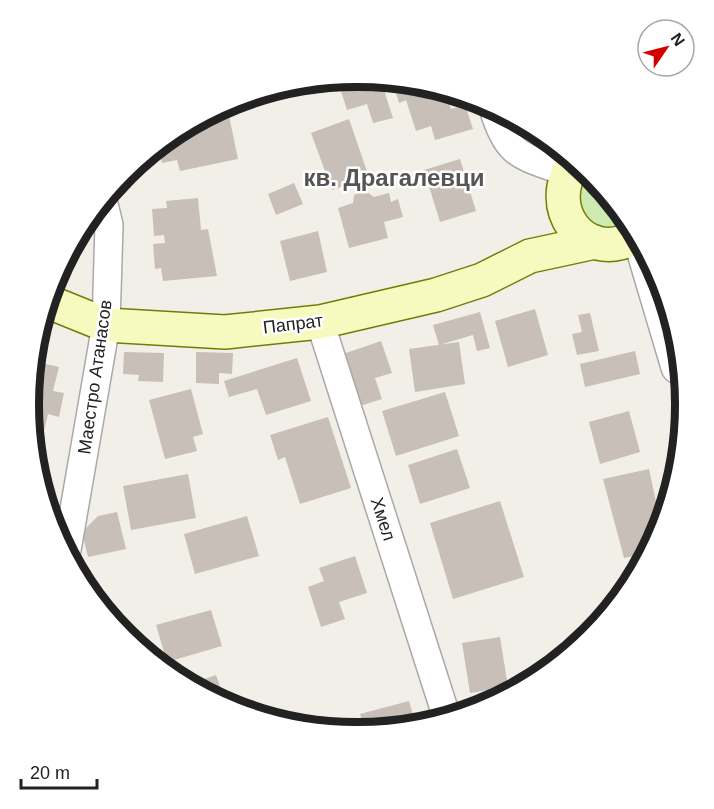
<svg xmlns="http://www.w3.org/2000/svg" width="714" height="809" font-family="Arial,sans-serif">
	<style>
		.grass { fill: #cdebb0 }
		.building { fill: #c7bfb8 }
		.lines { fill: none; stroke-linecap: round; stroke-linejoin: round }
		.minor-casing { stroke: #a9a9a9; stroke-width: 30 }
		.tertiary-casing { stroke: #a9a9a9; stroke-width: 36 }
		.secondary-casing { stroke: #707d05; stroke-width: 36 }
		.minor { stroke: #fff; stroke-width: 27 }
		.tertiary { stroke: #fff; stroke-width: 33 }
		.secondary { stroke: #f7fabf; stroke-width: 33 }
		.labels { text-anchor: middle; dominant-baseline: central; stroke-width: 5; stroke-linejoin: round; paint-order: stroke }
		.street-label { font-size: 18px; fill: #222; stroke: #fff }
		.district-label { font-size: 24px; font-weight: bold; fill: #555; stroke: #fff }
		.rim { fill: none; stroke: #222; stroke-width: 8 }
	</style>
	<rect width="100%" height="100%" fill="#f2efe9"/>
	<path class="grass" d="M585,170l5,2 37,57 -11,4 -33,-11 -8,-35z"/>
	<path class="building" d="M364,77l17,4 12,37 -20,5 -6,-19 -20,6 -8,-25z
		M393,83l53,11 5,15 14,-4 8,24 -38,11 -4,-14 -15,5 -10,-31 -7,3z
		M227,106l11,53 -58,12 -3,-11 -15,3 -3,-14z
		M349,119l20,58 -37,13 -21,-57z
		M460,159l16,52 -36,11 -16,-52z
		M294,183l9,21 -27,11 -8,-21z
		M364,190l10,7 15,-4 2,9 7,-3 5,18 -19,5 4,16 -39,10 -11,-40 15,-5 1,-8z
		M198,198l3,32 7,-1 9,47 -54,5 -2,-13 -6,1 -2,-25 12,-1 -1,-8 -10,1 -2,-27 15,-1 -1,-7z
		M318,231l9,41 -37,9 -10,-40z
		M535,309l13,46 -40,12 -13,-46z
		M480,312l10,36 -13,3 -4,-16 -34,10 -6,-20z
		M590,313l9,38 -22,4 -5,-21 10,-2 -4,-17z
		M381,341l11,32 -17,5 7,21 -22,7 -17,-52z
		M459,342l6,42 -50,8 -6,-43z
		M635,351l5,23 -55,13 -5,-23z
		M124,352l40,1 -1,29 -25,-1 1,-6 -16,-1z
		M196,352l37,1 -1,21 -13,-1v11l-23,-1z
		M297,358l14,43 -45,14 -9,-26 -28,8 -5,-16z
		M37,362l22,5 -6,24 11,2 -5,24 -11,-3 -4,17 -11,-2 -4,-25z
		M191,389l12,45 -10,3 4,14 -32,8 -16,-59z
		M445,392l14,44 -63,20 -14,-45z
		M629,411l11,41 -40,12 -11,-42z
		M328,417l23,71 -51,16 -15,-47 -7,3 -8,-25z
		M457,449l13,39 -50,16 -12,-39z
		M649,469l12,56 -12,2 3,11 4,-1 -11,17 -21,4 -21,-79z
		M188,474l8,44 -65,12 -8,-44z
		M500,501l24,76 -71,22 -23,-76z
		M117,512l9,37 -38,8 -6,-25 16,-16z
		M247,516l12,40 -64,18 -11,-40z
		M355,556l12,37 -28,9 6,17 -24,8 -13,-40 16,-6 -5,-13z
		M211,610l11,36 -55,16 -11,-37z
		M500,637l8,50 -38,6 -8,-50z
		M216,675l10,29 -33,-21z
		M409,701l6,21 -50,9 -5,-17z"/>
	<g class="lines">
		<g class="minor-casing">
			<path id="minor" d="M493,108c15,51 29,47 75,65
				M320,322l126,393
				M67,550l39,-225 3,-100 -5,-21"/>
		</g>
		<g class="tertiary-casing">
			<path id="tertiary" d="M645,256l33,111"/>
		</g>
		<g class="secondary-casing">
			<path id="secondary" d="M575,163c-33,43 8,101 58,75
				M49,302l57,23 119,7 95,-10 116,-27 46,-15 48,-24 65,-14"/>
		</g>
		<use href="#minor" class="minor"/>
		<use href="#tertiary" class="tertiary"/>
		<use href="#secondary" class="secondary"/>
	</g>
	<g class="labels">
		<g class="street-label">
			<text transform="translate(293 324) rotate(-7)">Папрат</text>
			<text transform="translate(95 377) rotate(-82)">Маестро Атанасов</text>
			<text transform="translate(383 519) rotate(72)">Хмел</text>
		</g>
		<g class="district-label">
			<text x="394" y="177">кв. Драгалевци</text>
		</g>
	</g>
	<path d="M0 0H714V809H0ZM356 87H358A317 317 0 0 1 675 404V405A317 317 0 0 1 358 722H356A317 317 0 0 1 39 405V404A317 317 0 0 1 356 87Z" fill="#fff" fill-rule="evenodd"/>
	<path class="rim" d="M356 87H358A317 317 0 0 1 675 404V405A317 317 0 0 1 358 722H356A317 317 0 0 1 39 405V404A317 317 0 0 1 356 87Z"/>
	<g transform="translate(666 48) rotate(55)"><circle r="28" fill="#ffffff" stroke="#a7a7a7" stroke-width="1.5"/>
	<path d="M0-4.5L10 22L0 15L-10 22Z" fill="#d40000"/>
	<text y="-9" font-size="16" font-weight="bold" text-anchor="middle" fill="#222222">N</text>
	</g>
	<path d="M21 779v9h76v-9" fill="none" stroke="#222222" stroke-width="3"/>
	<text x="30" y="779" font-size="18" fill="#222222" stroke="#ffffff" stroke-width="4.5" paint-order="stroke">20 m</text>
</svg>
